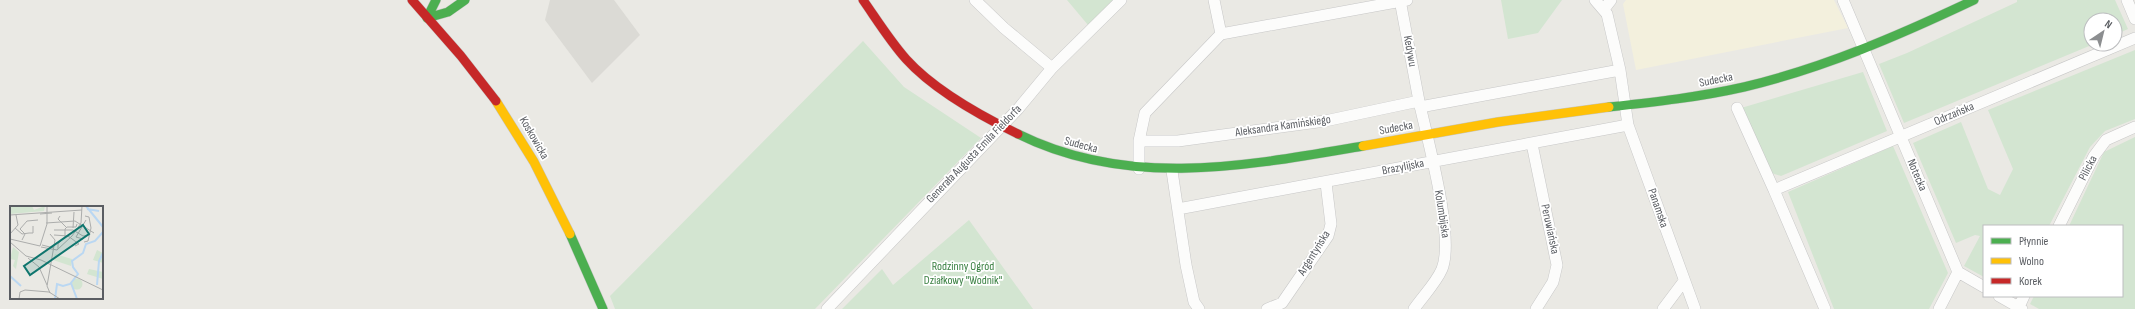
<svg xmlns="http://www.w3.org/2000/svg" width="2135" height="309" font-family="'Sofia Sans Condensed',sans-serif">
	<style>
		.commercial { fill: #f3f0dd }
		.industrial { fill: #dbdad5 }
		.green { fill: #d3e5d1 }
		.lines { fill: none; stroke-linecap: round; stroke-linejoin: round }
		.street-casing { stroke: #c7c7c7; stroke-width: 12 }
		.fast-casing { stroke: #c5c6c4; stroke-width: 10 }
		.slow-casing { stroke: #c5c6c4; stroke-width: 10 }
		.jam-casing { stroke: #c5c6c4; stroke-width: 10 }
		.street { stroke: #fcfcfb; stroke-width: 11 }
		.fast { stroke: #4caf50; stroke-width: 9 }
		.slow { stroke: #ffc107; stroke-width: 9 }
		.jam { stroke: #c62828; stroke-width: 9 }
		.labels { text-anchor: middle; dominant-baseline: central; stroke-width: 3.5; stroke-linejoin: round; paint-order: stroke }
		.street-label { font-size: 12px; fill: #5a5d62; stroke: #fff }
		.park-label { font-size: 12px; fill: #3b8143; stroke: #fff }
		.inset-river { fill: none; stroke: #bad7f2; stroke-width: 2 }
		.inset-road { fill: none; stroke: #acadac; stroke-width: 1 }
		.view { fill: #0f766e; fill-opacity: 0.15; stroke: #0f766e; stroke-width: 2 }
		.inset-edge { fill: none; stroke: #5a5d62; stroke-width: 2 }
	</style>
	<rect width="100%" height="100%" fill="#eae9e4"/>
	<path class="commercial" d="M1626,0h208l14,28 -212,42 -13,-66z"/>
	<path class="industrial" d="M550,0h64l26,35 -48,48 -47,-63z"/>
	<path class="green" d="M1067,0h47l-26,25z
		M1501,0h61l-24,33 -30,6z
		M2017,0h98l13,29 -13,6v-15h-24v24h3l-190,79 -25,-59 28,-11 110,-51z
		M863,41l41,46 77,51 -166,171h-200l-5,-13z
		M2135,50v69l-30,12 -15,16 -41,79h-65v51l-20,-11 16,-30 -5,-1 -19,8 -43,-100 48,-21 27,67 12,6 13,-26 -25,-59z
		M1863,72l24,59 -106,45 -13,-4 -27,-64z
		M2135,137v172h-96l-9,-5 4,-8h88v-70h-53l35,-74z
		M1893,146l55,127 -19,36h-95l-46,-117z
		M969,220l64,89h-191l40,-40 11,16z"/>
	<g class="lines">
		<g class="street-casing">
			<path id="street" d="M975,0l29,28 48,40
				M1214,0l7,34
				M1400,0l19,101
				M1595,0l12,14 13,56 8,55 67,184
				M1843,0l115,272 26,15
				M2127,0l8,19
				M1604,9l7,-9
				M1420,107l200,-37
				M1737,108l37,82
				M1139,141h39l147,-20 94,-20c8,37 36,136 23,168 -6,14 -19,27 -28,40
				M1532,144l25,121 -4,17 -17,27
				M1139,169v-28l6,-28 76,-79 186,-34
				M1172,171l14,94 8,37 5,7
				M1178,209l450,-84
				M2059,226l35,-70 12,-16 29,-13
				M1999,296l23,13
				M2019,307l5,-11
				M827,309l191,-200 34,-41 69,-68
				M1267,309l15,-6 46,-67 3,-12 -5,-41
				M1663,309l21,-28
				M1825,309l-51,-119 361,-152
				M1939,309l19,-37"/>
		</g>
		<g class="fast-casing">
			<path id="fast" d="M427,18l21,-6 17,-12
				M427,18l9,-18
				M1609,107c46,-5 91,-10 135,-20 80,-19 156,-52 230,-87
				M1018,134c111,55 228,32 345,12
				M570,234l33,75"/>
		</g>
		<g class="slow-casing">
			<path id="slow" d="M496,101l38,61 36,72
				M1363,146l135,-24 111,-15"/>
		</g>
		<g class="jam-casing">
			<path id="jam" d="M412,0l49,56 35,45
				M863,0c14,20 27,41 43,59 28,31 75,57 112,75"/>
		</g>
		<use href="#street" class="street"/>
		<use href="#fast" class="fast"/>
		<use href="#slow" class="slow"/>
		<use href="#jam" class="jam"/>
	</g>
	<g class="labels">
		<g class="street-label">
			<text transform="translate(1410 51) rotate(80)">Kedywu</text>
			<text transform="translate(1716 80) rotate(-11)">Sudecka</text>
			<text transform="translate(1954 114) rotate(-23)">Odrzańska</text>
			<text transform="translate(1283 126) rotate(-8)">Aleksandra Kamińskiego</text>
			<text transform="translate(1396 128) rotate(-10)">Sudecka</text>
			<text transform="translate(534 138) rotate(60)">Koskowicka</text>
			<text transform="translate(1081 145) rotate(15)">Sudecka</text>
			<text transform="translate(974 154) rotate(-46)">Generała Augusta Emila Fieldorfa</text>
			<text transform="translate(1403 167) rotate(-11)">Brazylijska</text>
			<text transform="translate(2088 168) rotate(-62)">Pilicka</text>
			<text transform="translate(1917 175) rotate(67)">Notecka</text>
			<text transform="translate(1658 208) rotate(71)">Panamska</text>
			<text transform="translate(1442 214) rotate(81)">Kolumbijska</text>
			<text transform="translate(1550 229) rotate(78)">Peruwiańska</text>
			<text transform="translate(1314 253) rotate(-58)">Argentyńska</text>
		</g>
		<g class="park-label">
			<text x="963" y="266">Rodzinny Ogród<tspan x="963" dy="14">Działkowy "Wodnik"</tspan></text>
		</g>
	</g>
	<g transform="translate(10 206)">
		<rect width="93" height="93" fill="#eae9e4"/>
		<path d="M0,0h22l2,4 11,-4 -1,5 -34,3zM3,41l6,5 -3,17 -3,-3 2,-6 -5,-1zM87,44l6,3v10l-10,-3zM45,48l17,5 -1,7 -18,-6zM79,63l14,3v7l-16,-5zM61.5 78a5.5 5.5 0 1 1 11 0a5.5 5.5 0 1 1-11 0Z" fill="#d3e5d1"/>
		<path class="inset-river" d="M76,0l17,21M77,3l12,2M0,70l11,10M61,77l6,16M87,79l2,-24 4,-8M45,93l2,-15 6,2 7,-2 8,-10 -5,-7 -1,-6 11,-8 3,-9 9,-3 8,-9"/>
		<path class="inset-road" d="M30,8l12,-1M0,9l72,-5M50,10l-2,3 8,8M36,17l29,-2 19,12M5,22l7,6 7,-1h4v-7M63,22l1,-16M10,23l7,-8 11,-1M10,23l5,5 -3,6M44,24h19l10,6 6,-1M0,28l8,-9 -2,-10M40,28l5,6 -8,46 3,7M44,29l14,1 11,8 -4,2M0,33l30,7M73,33l-7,-2 10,-17M0,36l16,14 15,4 62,30M74,36l4,-1 3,-13 -2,-11 -4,-1M32,39l12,3M30,40l7,-22v-18M31,41l16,3 15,-14 9,-13 1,-17M48,43v-5l7,-7v-8l2,-2h9l1,-3M18,52l11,9 8,18M9,93l1,-7 5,-2 24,2 11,7"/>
		<path class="view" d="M73,19l6,9 -59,41 -6,-9z"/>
		<rect width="93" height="93" class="inset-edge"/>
	</g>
	<rect x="1983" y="225" width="140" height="72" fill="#ffffff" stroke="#bdbec0"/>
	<rect x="1991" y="238" width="20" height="6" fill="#4caf50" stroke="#bdbec0"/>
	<text x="2019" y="245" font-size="12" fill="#5a5d62">Płynnie</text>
	<rect x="1991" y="258" width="20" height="6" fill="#ffc107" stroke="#bdbec0"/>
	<text x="2019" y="265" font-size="12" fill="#5a5d62">Wolno</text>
	<rect x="1991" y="278" width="20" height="6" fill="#c62828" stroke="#bdbec0"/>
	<text x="2019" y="285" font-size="12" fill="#5a5d62">Korek</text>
	<g transform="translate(2103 32) rotate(35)"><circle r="19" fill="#ffffff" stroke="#bdbec0"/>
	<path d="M0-3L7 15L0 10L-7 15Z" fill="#8c8e90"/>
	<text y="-6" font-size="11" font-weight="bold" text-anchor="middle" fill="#5a5d62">N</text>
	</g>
</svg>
